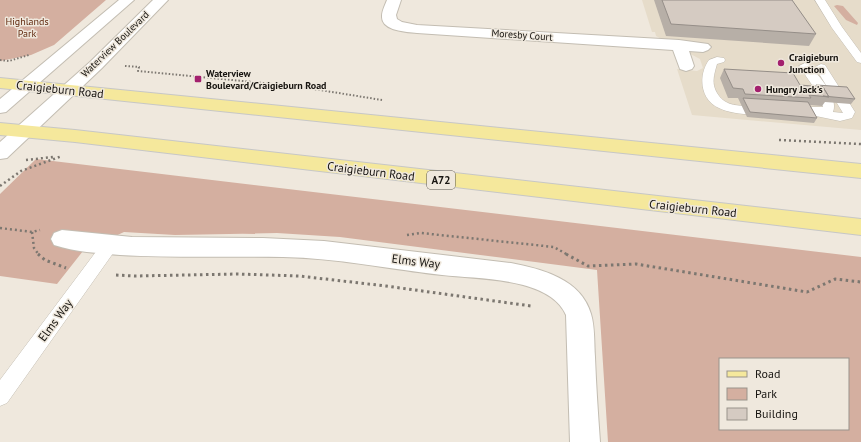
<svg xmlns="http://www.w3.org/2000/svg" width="861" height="442" font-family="'PT Sans',sans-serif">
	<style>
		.built { fill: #e6dcca }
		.green { fill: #d4afa0; fill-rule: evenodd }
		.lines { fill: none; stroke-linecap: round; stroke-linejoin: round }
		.service-casing { stroke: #c3bdb2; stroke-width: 1 }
		.minor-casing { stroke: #c3bdb2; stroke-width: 2 }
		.tertiary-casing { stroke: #c3bdb2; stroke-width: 2 }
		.primary-casing { stroke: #c7c7c6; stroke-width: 2 }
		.path-far2 { stroke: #7c7770; stroke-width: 2; stroke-dasharray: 1.5 2; stroke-linecap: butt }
		.path-far1 { stroke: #7c7770; stroke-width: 2.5; stroke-dasharray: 2 3; stroke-linecap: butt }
		.path { stroke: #7c7770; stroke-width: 3; stroke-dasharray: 2.5 3.5; stroke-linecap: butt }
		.service { fill: #fff; fill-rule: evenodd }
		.minor { fill: #fff; fill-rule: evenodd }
		.tertiary { fill: #fff; fill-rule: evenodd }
		.primary { fill: #f5e89c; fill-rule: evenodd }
		.wall { fill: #b7afa7 }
		.building { fill: #d5cbc2; stroke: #958e88 }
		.poi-dot { fill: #a3206e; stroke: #efe8dd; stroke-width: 1.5 }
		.labels { text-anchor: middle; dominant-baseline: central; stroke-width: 3; stroke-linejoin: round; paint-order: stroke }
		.far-park-label { font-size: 10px; fill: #612a0f; stroke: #efe8dd }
		.far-street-label { font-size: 10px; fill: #171410; stroke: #efe8dd }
		.far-poi-label { font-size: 10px; font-weight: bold; fill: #171410; stroke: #efe8dd; text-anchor: start }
		.shield { fill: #efe8dd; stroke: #58544e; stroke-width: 1 }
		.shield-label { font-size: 11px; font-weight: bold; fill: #171410 }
		.street-label { font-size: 12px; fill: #171410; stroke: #efe8dd }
	</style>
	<rect width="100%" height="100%" fill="#efe8dd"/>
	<path class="built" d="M642,0h219v130l-169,-15 -15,-46 20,2 6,-3 -3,-9 -44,-23 -1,-4h-3z"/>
	<path class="green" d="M0,0h106l-52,45 -23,10 -31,6z
		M837,5l6,1 15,17 -1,2 -11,-5 -12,-14z
		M36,159l825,98v185h-253l-11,-172 -257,-33 -63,-4 -102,2 -51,-3 -41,19 -26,33 -57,-8v-82zM720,359h128v70h-128z"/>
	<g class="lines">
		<g class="service-casing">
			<path id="service" d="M815,0h10l17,27 19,26v10l-4,-1 -25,-34z
				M717,57l7,1 1,2 -1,2 -7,2c-3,11 -6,19 0,29 11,19 34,10 51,14l2,3 -2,3c-12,3 -38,1 -49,-5 -19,-8 -21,-33 -10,-48z
				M805,63l4,1c9,12 30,32 24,48l10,1 -28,-46 6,-3 4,1 30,47 -3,6 -12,3 -29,-6 -21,-1 -2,-3 2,-3 4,-1h29l-4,-12 -20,-29z
				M110,239l6,2 2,4 -2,4 -109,154 -7,3v-26l104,-139z"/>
		</g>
		<g class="minor-casing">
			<path id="minor" d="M387,0h14l-5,15 1,4 5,3 15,3 262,15 29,4 3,3 -3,3 -5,2 -14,-1 5,15 -2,3 -6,2 -6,-2 -7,-19 -256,-17c-11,-1 -36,-2 -35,-17 0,-5 3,-11 5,-16z
				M62,230l70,7 131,1 61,3 187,22c31,6 70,16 80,51 4,13 3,29 4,43 1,28 3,57 5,85h-30l-4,-127c-16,-38 -89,-36 -124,-40 -53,-6 -105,-17 -159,-18 -55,-1 -109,1 -163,-2 -22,-2 -45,-3 -66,-10l-3,-6 3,-6z"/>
		</g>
		<g class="tertiary-casing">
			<path id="tertiary" d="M119,0h15l-128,112 -6,1v-14z
				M153,0h15l-66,68 -95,90 -7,1v-17l90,-80z"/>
		</g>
		<g class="primary-casing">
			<path id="primary" d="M0,78l861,86v14l-861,-90z
				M0,123l75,7 786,89v16l-786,-93 -75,-7z"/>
		</g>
		<path class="path-far2" d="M0,60l9,1 20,-6
			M125,66l14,1 -1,4 157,15 87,14"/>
		<path class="path-far1" d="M779,140l82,4
			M26,160l27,-3
			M0,186l21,-15 41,-15
			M0,228l32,4 8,-2
			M32,232l2,16 5,7
			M407,235l14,-2 133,14 14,8"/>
		<path class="path" d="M38,254l7,6 21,8
			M566,254l22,12 48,-2 171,28 28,-13 26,3
			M116,275l19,1 103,-2 61,2 87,10 145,20v-3"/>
		<use href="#service" class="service"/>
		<use href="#minor" class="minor"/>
		<use href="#tertiary" class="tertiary"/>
		<use href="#primary" class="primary"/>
	</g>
	<path class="wall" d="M654,0h138l24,34 -7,12 -143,-10z
		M724,69l76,16 15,2 1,-2 39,14 -4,5 -26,-2 -3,4 -12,-1 7,13 -3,5 -67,-6 -9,-19h-10l-8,-20z"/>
	<path class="building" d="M662,0h130l24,34 -145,-10z
		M724,69l69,4 7,12 23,2 6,10 -20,-2 2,3 -66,-4 -2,-5 -10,-1z
		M816,85l31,2 8,12 -32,-3 6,1 -6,-10h-6z
		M743,98l65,4 9,16 -67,-6z"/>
	<g class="poi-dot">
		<circle cx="781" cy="63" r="4"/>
		<rect x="194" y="75" width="8" height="8" rx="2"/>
		<circle cx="758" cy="89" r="4"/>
	</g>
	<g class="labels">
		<g class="far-park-label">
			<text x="27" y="21">Highlands<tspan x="27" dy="12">Park</tspan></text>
		</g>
		<g class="far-street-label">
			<text transform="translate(522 35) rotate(4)">Moresby Court</text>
			<text transform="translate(115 44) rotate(-44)">Waterview Boulevard</text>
		</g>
		<g class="far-poi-label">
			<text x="789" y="57">Craigieburn<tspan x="789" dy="12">Junction</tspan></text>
			<text x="206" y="73">Waterview<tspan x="206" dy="12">Boulevard/Craigieburn Road</tspan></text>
			<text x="766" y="89">Hungry Jack's</text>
		</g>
		<rect class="shield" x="427" y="171" width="28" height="18" rx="3"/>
		<g class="shield-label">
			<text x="441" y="180">A72</text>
		</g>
		<g class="street-label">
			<text transform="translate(60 89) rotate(6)">Craigieburn Road</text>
			<text transform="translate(371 171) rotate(7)">Craigieburn Road</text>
			<text transform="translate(693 208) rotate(6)">Craigieburn Road</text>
			<text transform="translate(416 261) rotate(7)">Elms Way</text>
			<text transform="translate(55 320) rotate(-54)">Elms Way</text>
		</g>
	</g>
	<rect x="719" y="358" width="130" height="72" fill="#efe8dd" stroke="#99938b"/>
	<rect x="727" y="371" width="20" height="6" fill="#f5e89c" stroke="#99938b"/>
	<text x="755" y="378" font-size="12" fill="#171410">Road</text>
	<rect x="727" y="388" width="20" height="12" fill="#d4afa0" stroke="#99938b"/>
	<text x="755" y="398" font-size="12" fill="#171410">Park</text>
	<rect x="727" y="408" width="20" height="12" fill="#d5cbc2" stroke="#99938b"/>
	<text x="755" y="418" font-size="12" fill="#171410">Building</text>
</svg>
